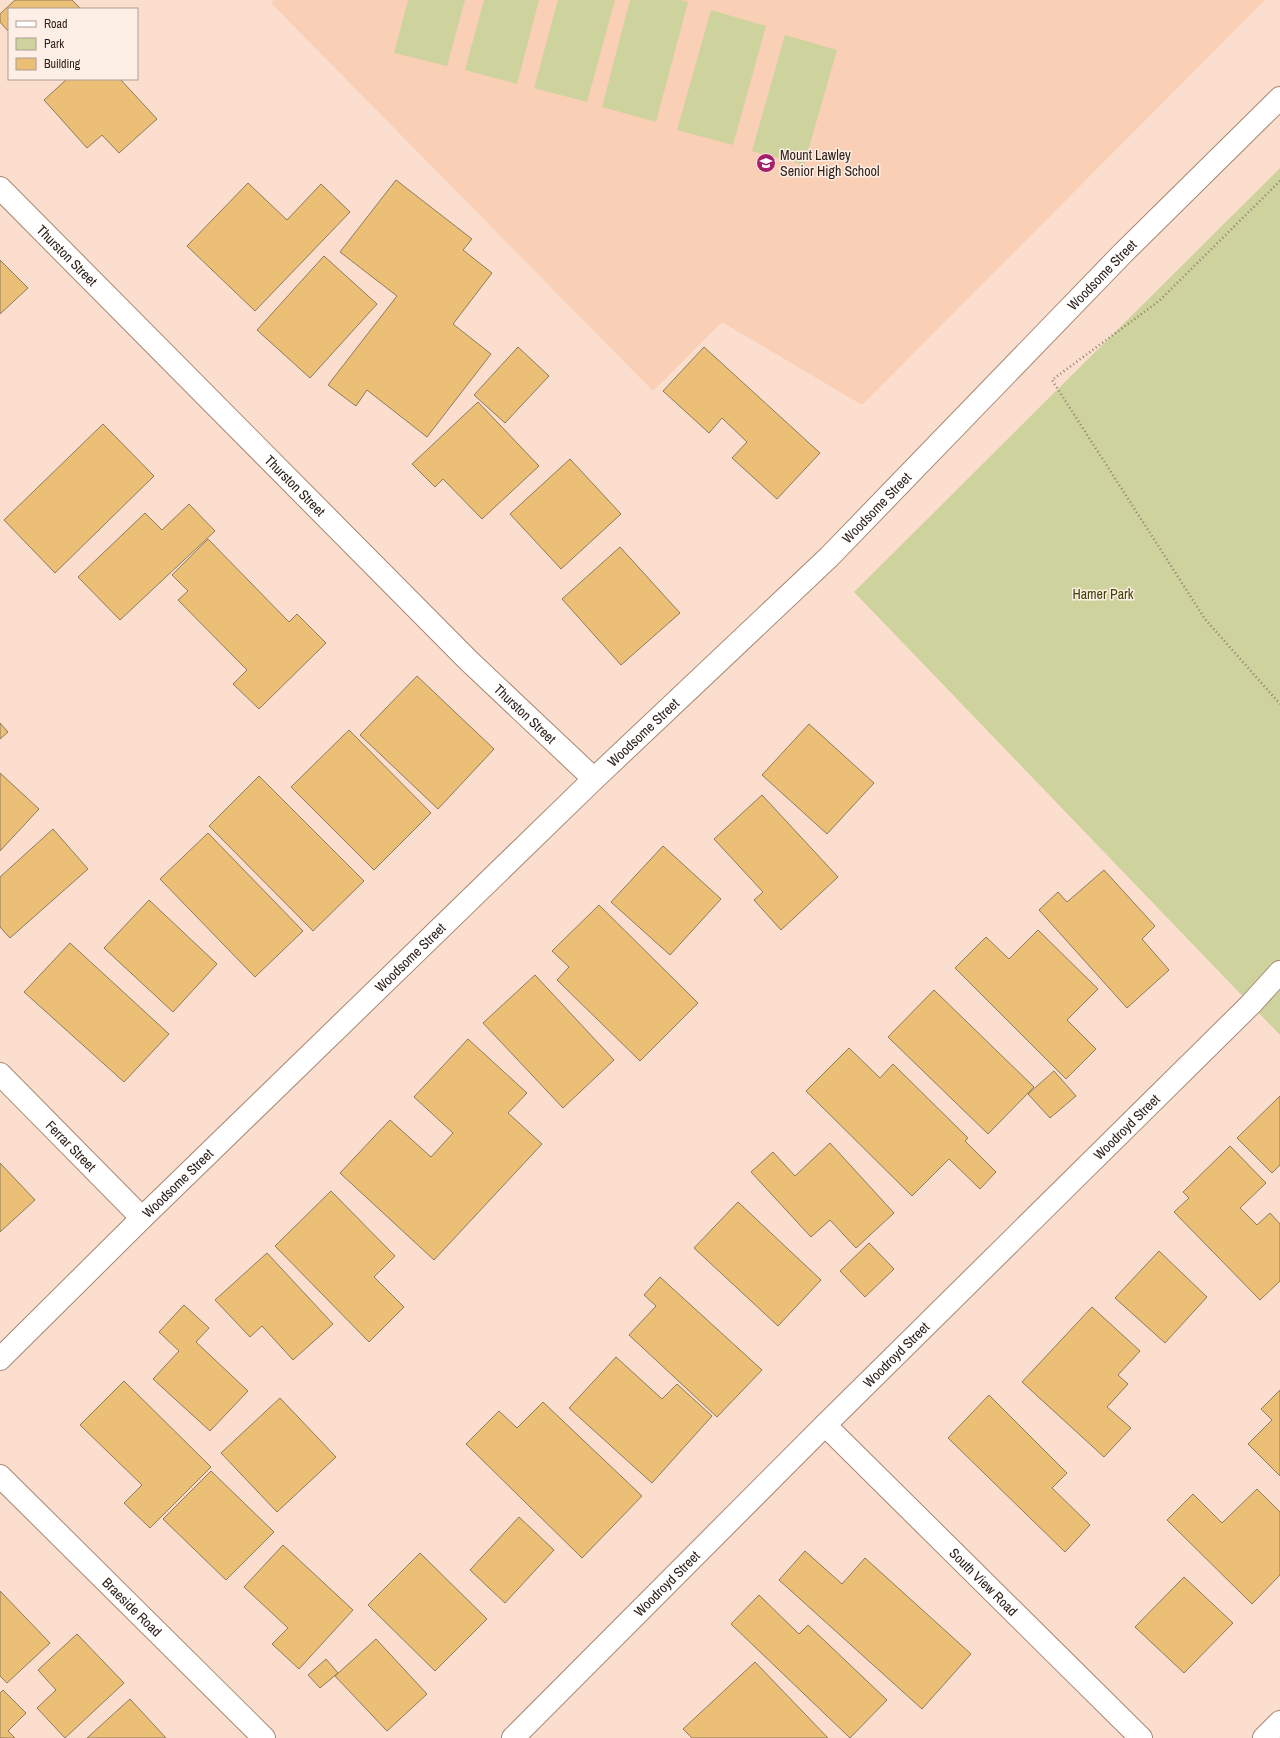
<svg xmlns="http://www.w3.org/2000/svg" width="1280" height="1738" font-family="'Archivo Narrow',sans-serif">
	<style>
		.built { fill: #f9cfb5 }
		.green { fill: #ced39e }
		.building { fill: #ecbf77; stroke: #8e7a5c }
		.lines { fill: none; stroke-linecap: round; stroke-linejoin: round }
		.minor-casing { stroke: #a78773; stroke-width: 24 }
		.path { stroke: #907c6f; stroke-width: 2.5; stroke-dasharray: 1 3; stroke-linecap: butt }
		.minor { stroke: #fff; stroke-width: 22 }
		.labels { text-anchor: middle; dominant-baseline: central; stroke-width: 3; stroke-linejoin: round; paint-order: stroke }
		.poi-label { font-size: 14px; fill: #2f221a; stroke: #fdefe6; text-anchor: start }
		.street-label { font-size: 14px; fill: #2f221a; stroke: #fdefe6 }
		.park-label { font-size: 14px; fill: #404302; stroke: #fdefe6 }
	</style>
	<rect width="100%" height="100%" fill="#fbdecd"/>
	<path class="built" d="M274,0h991l-403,405 -140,-83 -69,69 -382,-388z"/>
	<path class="green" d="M408,0h57l-18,66 -53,-13z
		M484,0h55l-22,84 -52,-14z
		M558,0h57l-28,102 -53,-14z
		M630,0h51l7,2 -32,120 -54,-15z
		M711,10l55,16 -33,119 -56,-15z
		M785,35l52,15 -33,115 -52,-14z
		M1280,168v867l-426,-443z"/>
	<path class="building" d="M15,0h57l9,9h-72v23l-9,-10v-8z
		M67,79h53l37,40 -38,34 -17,-18 -15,13 -43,-48z
		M396,180l76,59 -9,11 29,23 -39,51 38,30 -64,83 -60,-47 -11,16 -28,-21 69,-89 -57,-44z
		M248,183l39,37 34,-36 29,28 -95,99 -68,-65z
		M324,256l53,48 -67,74 -53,-48z
		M0,260l28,28 -28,26z
		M518,347l31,29 -44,47 -31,-28z
		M704,347l116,106 -43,46 -45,-41 15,-16 -25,-24 -13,15 -46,-42z
		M478,402l61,64 -57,53 -39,-40 -8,8 -23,-23z
		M103,424l51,52 -99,97 -51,-53z
		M570,459l51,55 -60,55 -51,-55z
		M189,504l26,27 -95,89 -42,-43 67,-64 17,17z
		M208,539l81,83 8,-8 29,29 -67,66 -26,-25 14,-14 -69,-70 10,-9 -16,-16z
		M620,547l60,66 -59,52 -59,-66z
		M417,676l77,73 -56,60 -78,-74z
		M0,723l8,9 -8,7z
		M809,724l65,59 -47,51 -65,-59z
		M349,730l82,83 -57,57 -83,-83z
		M0,773l39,36 -39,42z
		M259,776l105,105 -51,50 -104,-105z
		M762,795l76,82 -57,53 -27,-30 9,-8 -49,-53z
		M53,829l35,40 -78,69 -10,-11v-50z
		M208,833l95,98 -48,46 -95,-98z
		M663,846l58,53 -51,56 -59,-53z
		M1104,870l51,56 -13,13 27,31 -42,38 -88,-98 19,-18 9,10z
		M149,900l68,64 -44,48 -69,-64z
		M599,905l99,98 -58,58 -83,-81 12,-13 -17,-16z
		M1038,930l60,59 -31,31 29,29 -30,30 -111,-111 31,-31 23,22z
		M70,943l99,91 -45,48 -100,-90z
		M535,975l79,85 -51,48 -80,-85z
		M934,990l100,97 -46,47 -100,-97z
		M468,1039l59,54 -19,20 34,31 -108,116 -94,-87 50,-53 41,37 22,-24 -39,-36z
		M849,1048l31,30 13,-14 75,74 -3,3 31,31 -16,17 -31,-30 -37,37 -106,-105z
		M1054,1071l22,25 -26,22 -22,-24z
		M1280,1096v69l-8,8 -35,-35z
		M830,1143l64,70 -38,35 -26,-28 -19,17 -60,-65 22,-20 22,24z
		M1230,1146l36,37 -26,25 17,17 13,-12 10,11v57l-20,19 -86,-88 15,-14 -6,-6z
		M0,1163l35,37 -35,32z
		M331,1191l64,65 -21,21 30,30 -35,35 -94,-96z
		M738,1202l83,78 -43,46 -84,-78z
		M869,1243l25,26 -29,28 -25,-26z
		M1159,1251l48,46 -42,46 -50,-45z
		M267,1253l66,71 -40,36 -31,-34 -12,11 -35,-37z
		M660,1277l102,93 -45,47 -88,-82 27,-29 -12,-11z
		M184,1305l25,23 -13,14 52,49 -38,40 -57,-52 26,-28 -20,-19z
		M1092,1307l48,44 -22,24 10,9 -21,23 24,21 -27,29 -82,-75z
		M616,1357l46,42 15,-15 35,32 -60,67 -83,-75z
		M124,1381l87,86 -61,61 -26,-25 18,-18 -62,-60z
		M1280,1390v86l-32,-32 24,-24 -11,-11z
		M989,1395l78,78 -15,15 38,37 -25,27 -117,-114z
		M280,1398l56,59 -59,55 -56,-59z
		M543,1402l99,94 -60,62 -116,-114 33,-33 18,17z
		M211,1471l63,61 -48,48 -63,-61z
		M1257,1489l23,23v63l-28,29 -85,-84 26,-26 29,29z
		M519,1517l35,33 -49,53 -35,-33z
		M283,1545l70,65 -54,59 -27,-25 16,-16 -44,-41z
		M805,1551l37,33 23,-26 106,96 -49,55 -143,-129z
		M420,1553l67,66 -52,52 -67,-66z
		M1184,1577l49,46 -49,50 -49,-46z
		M0,1591l50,52 -43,40 -7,-7z
		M759,1595l40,39 9,-9 79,75 -37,38 -119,-114z
		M77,1634l47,49 -59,55 -28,-30 19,-18 -18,-20z
		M376,1639l51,55 -40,37 -52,-55z
		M326,1659l12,14 -18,15 -12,-13z
		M755,1662l73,76h-136l-9,-9z
		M3,1690l23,23 -18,18 7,7h-15v-45z
		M130,1699l36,39h-79z"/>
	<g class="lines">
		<g class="minor-casing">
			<g id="minor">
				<path id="s1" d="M0,188l468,472 126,119"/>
				<path id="s2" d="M0,1074l142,144"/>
				<path id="s3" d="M0,1359l142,-141 452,-439 235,-222 294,-304 157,-155"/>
				<path id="s4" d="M825,1425l316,313"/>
				<path id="s5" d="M0,1476l264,262"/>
				<path id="s6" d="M513,1738l312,-313 426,-421 29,-32"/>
				<path d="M1264,1738l16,-16"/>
			</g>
		</g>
		<path class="path" d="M1280,181l-121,120 -107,79 153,239 75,85"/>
		<use href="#minor" class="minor"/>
	</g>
	<defs>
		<g id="school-disc" transform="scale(1)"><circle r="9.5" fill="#a61f69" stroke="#fdefe6"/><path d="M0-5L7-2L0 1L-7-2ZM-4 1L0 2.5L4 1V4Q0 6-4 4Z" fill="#fff"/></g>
	</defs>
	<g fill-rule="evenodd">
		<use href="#school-disc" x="766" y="163"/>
	</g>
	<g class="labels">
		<g class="poi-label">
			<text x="780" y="155">Mount Lawley<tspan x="780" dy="16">Senior High School</tspan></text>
		</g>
		<g class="street-label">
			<text stroke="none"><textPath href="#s1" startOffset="95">Thurston Street</textPath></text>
			<text stroke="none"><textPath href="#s3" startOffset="1546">Woodsome Street</textPath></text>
			<text stroke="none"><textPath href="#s1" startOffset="419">Thurston Street</textPath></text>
			<text stroke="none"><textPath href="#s3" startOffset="1222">Woodsome Street</textPath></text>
			<text stroke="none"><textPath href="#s1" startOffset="743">Thurston Street</textPath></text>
			<text stroke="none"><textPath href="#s3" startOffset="898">Woodsome Street</textPath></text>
			<text stroke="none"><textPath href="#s3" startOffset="574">Woodsome Street</textPath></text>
			<text stroke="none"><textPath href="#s6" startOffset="866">Woodroyd Street</textPath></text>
			<text stroke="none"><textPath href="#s2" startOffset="101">Ferrar Street</textPath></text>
			<text stroke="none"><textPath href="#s3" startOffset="250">Woodsome Street</textPath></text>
			<text stroke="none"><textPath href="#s6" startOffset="542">Woodroyd Street</textPath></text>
			<text stroke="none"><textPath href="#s4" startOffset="223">South View Road</textPath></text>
			<text stroke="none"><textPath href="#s6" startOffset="218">Woodroyd Street</textPath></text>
			<text stroke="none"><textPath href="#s5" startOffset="186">Braeside Road</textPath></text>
		</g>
		<g class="park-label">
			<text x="1103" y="594">Hamer Park</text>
		</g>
	</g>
	<rect x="8" y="8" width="130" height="72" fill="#fdefe6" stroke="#ab9d94"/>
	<rect x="16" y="21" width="20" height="6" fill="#ffffff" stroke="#ab9d94"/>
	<text x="44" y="28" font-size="12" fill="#2f221a">Road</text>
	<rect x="16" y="38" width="20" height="12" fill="#ced39e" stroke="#ab9d94"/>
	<text x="44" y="48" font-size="12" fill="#2f221a">Park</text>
	<rect x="16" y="58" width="20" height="12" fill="#ecbf77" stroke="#ab9d94"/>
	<text x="44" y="68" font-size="12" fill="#2f221a">Building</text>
</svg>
